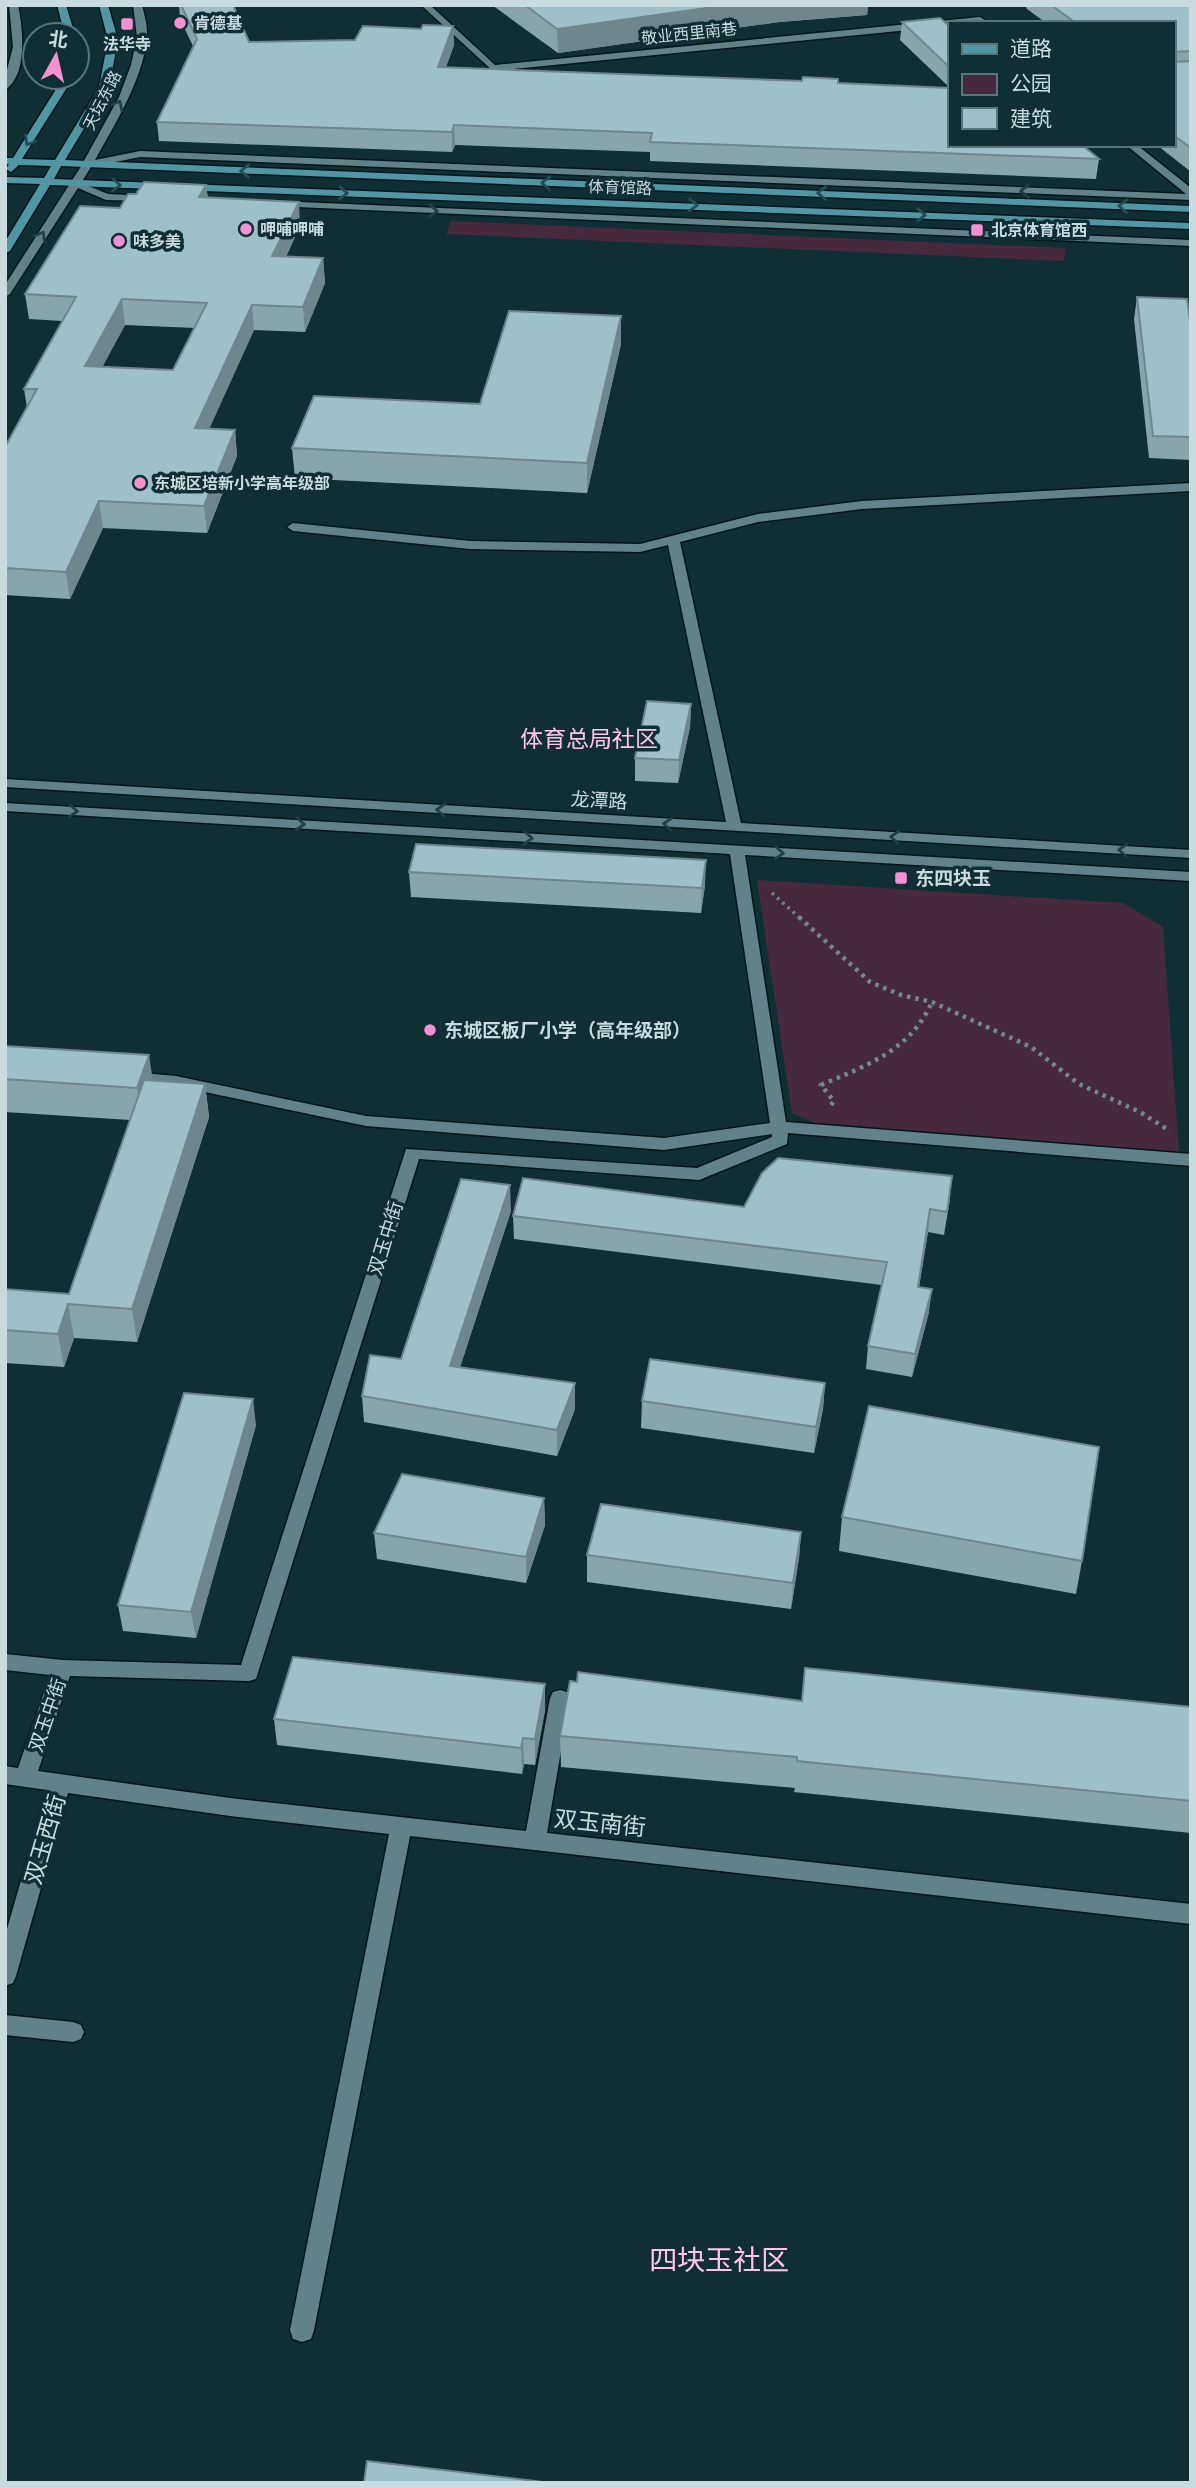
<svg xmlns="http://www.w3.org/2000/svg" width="1196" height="2488" font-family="'Noto Serif','Noto Sans SC',serif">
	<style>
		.green { fill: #46293c }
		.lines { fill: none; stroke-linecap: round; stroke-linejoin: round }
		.minor-casing { stroke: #01161b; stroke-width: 3 }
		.major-casing { stroke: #01161b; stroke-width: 3 }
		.path-far1 { stroke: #71888d; stroke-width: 3.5; stroke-dasharray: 2.5 4.5; stroke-linecap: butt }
		.path { stroke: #71888d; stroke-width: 4.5; stroke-dasharray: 3.5 5; stroke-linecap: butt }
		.minor { fill: #628289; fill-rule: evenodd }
		.major { fill: #5196a5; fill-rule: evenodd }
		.wall { fill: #88a5ac; fill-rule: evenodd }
		.shaded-wall { fill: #6f868c }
		.building { fill: #9ec0c8; stroke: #6f868c; stroke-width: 2; fill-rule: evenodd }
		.oneway { stroke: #204046 }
		.oneway2 { stroke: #244e57 }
		.poi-dot { fill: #f591d2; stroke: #102f35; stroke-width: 2.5 }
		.labels { text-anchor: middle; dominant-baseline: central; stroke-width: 7; stroke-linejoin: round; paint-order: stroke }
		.far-poi-label { font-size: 16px; font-weight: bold; fill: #cadbdf; stroke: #102f35; text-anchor: start }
		.far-street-label { font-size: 16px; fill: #cadbdf; stroke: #102f35 }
		.street-label { font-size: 19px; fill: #cadbdf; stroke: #102f35 }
		.poi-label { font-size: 19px; font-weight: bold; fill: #cadbdf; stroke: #102f35; text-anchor: start }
		.quarter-label { font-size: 23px; fill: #ffc4e8; stroke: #102f35 }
		.near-street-label { font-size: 23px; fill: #cadbdf; stroke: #102f35 }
		.near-quarter-label { font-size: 28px; fill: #ffc4e8; stroke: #102f35 }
	</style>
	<rect width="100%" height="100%" fill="#102f35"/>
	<path class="green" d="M451,221l615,27 -2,13 -618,-27z
		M757,880l366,23 40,24 16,226 -364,-30 -23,-10z"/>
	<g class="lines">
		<g class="minor-casing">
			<path id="minor" d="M9,5h9c5,23 10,71 -13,85v-13l8,-30z
				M133,5h9c2,9 5,18 5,27 0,41 -33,94 -52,128l45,-9 1046,43 -60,-49h11l54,43v12l-1051,-43 -49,10 -10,16 27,11 40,2 4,1v4l-46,-1 -28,-12 -68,106 -5,3v-12l75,-117 39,-71 12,-32 6,-28z
				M421,5h9l65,60 485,-48 5,3 -5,3h-31v3l-456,45z
				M277,201l914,39v6l-918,-40v-4z
				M1191,483v8l-329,18 -104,13 -78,20 61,281 450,27v8l-1186,-71v-8l721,43 -58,-277 -28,7 -170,-3 -177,-18 -6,-4 6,-4 177,18 170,3 118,-30 104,-13z
				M5,803l1186,69v9l-446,-26 41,267 405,32v12l-403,-33 -1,11 -88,36 -280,-21 -163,520 -7,2 -179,-5 -32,95 192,27 296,33 24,-133 3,-6 7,-2 7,2 3,6 -23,135 644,71v20l-781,-88 -96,494 -3,9 -9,3 -9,-3 -3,-9 99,-496 -159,-18 -162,-23 -52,183 -3,7 -8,3v-50l42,-146 -42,-6v-18l13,2 32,-93 -45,-5v-16l58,6 178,5 165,-516 291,19 75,-31v-3l-108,16 -298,-24 -190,-40 -45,-4 -8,-5 8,-5 45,4 190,40 298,22 106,-15 -40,-269 -725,-43z
				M5,2015l68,7 8,3 3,7 -3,7 -8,3 -68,-7z"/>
		</g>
		<g class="major-casing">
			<path id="major" d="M57,5h9l9,30h-10z
				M99,5h9l10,35 -9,47 -44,73 1126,46v6l-1130,-46 -7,13 1137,44v6l-1141,-44 -40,66 -5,3v-12l35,-58 -35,-1v-6l39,1 7,-12 -32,-1 -8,7 -5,-3 3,-5h-4v-6h8l45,-72 2,-9h10l-2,9 -46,73 33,1 44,-73 9,-47z"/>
		</g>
		<path class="path-far1" d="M772,893l29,26"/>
		<path class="path" d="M799,917l71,65 31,13 31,7 99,45 48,37 61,28 30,19
			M831,1105l3,-4 -13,-16c46,-20 89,-34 111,-83"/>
		<use href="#minor" class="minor"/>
		<use href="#major" class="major"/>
	</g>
	<path class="wall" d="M179,5h54l16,37 106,-2 66,-11 32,-3 1,19 -8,22 392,16 111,62 150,14 -3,20 -446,-18v-9l-195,-7 -3,7 -293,-11 -2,-19 36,-76 -13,-27z
		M492,5h376l-1,10 -88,7 -221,31z
		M1025,5h166v167l-34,-27h16v-122h-127l-19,-14z
		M902,22l47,4v61l-49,-47z
		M206,185l2,13 92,28 -14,31 37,1 2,25 -20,49 -51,-2 -45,98 26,2 2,26 -30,77 -104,-5 -33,71 -65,-4v-148l22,-39 -3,-19 38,-68 -33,-2 -4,-25 111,-100zM125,325l70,3 -22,42 -71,-3z
		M1137,297l54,31v132l-42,-2 -15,-139z
		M621,316v28l-34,149 -292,-15 -3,-30 188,-44z
		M691,704l-1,23 -12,56 -43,-2v-23z
		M409,872l296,13 -4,28 -290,-16z
		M5,1046l148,35 52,3 4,33 -72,225 -63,-4 -10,29 -59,-4v-74l64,5 61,-174 -125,-8z
		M950,1199l-6,36 -16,-3 -9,55 10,25 -17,65 -46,-8 2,-23 14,-61 -368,-46 -1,-23z
		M511,1211l-51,156 115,42 -18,47 -193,-34 -2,-26 39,-37z
		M825,1383l-2,26 -9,44 -173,-25 1,-27z
		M256,1425l-60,213 -73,-7 -5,-26z
		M544,1498l1,27 -19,58 -149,-24 -3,-26z
		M842,1517l240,44 -6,33 -237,-43z
		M801,1532l-2,26 -8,51 -204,-27v-27z
		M545,1684v26l-10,55 -11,-1 -2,10 -245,-29 -3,-26z
		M802,1701l389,6v126l-397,-41 1,-4 -234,-21 -1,-31z"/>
	<path class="shaded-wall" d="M728,5h140l-1,10 -88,7 -221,31 -1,-24z
		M453,26l1,19 -15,41 -1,-19z
		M454,125l1,20 -3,7v-20z
		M206,185l3,24 -10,-12z
		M299,202l1,24 -26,55 -2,-25z
		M323,258l2,25 -20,49 -2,-25z
		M122,299l3,26 -36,67 -4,-26z
		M252,305l2,25 -56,124 -3,-26z
		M621,316v28l-34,149v-30z
		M235,430l2,26 -30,77 -3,-27z
		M99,501l4,27 -33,71 -4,-27z
		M691,704l-1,23 -12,56 1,-23z
		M706,860l-1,25 -4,28 1,-25z
		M149,1055l5,33 -12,33 -5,-33z
		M205,1084l4,33 -72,225 -5,-33z
		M510,1185l1,26 -59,181 -2,-26z
		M930,1209l-2,23 -13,78 3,-23z
		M932,1289l-3,23 -17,65 3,-23z
		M68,1304l6,34 -10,29 -6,-33z
		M575,1383v26l-18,47v-26z
		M825,1383l-2,26 -9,44 2,-26z
		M253,1399l3,26 -60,213 -5,-26z
		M544,1498l1,27 -19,58v-26z
		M801,1532l-2,26 -8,51 2,-26z
		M545,1684v26l-10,55v-26z
		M523,1738l1,26 -2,10 -1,-26z"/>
	<path class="building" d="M181,5h52l16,37 106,-2 8,-14 58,3 2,-4 30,1 -15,41 364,14 1,-4 35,2v4l111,5v57h133l17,14 -449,-17 2,-9 -198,-8 -2,7 -295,-10 40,-83z
		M525,5h203l-171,24z
		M1051,5h140v46l-17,1v10l17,-1v87l-18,-13v-112h-97z
		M940,18l9,8v41l-47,-45z
		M144,182l62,3 -7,12 100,5 -27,54 51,2 -20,49 -51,-2 -57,123 40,2 -31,76 -105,-5 -33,71 -61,-4v-121l32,-58h-13l52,-92 -51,-3 55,-88 40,2 8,-14h8zM122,299l85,4 -34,67 -88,-4z
		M1137,297l50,2 4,29v109l-38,-1z
		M509,311l112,5 -34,147 -295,-15 22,-52 166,8z
		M647,701l44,3 -12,56 -44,-2z
		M416,844l290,16 -4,28 -293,-16z
		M5,1046l144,9 -12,33 -132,-9z
		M144,1080l61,4 -73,225 -64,-5 -10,30 -53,-4v-41l64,5z
		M778,1158l174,18 -5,36 -17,-3 -12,78 14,2 -17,65 -47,-8 19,-84 -374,-46 10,-38 221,29 18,-34z
		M461,1179l49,6 -60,181 125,17 -18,47 -195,-34 8,-41 31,4z
		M650,1359l175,24 -9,44 -174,-26z
		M184,1393l69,6 -62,213 -73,-7z
		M869,1406l230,41 -17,114 -240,-44z
		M402,1474l142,24 -18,59 -152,-24z
		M601,1504l200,28 -8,51 -206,-28z
		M293,1657l252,27 -10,55 -12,-1 -2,10 -247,-29z
		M805,1668l386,39v94l-394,-40v-4l-237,-21 10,-55 7,1 1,-10 224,29z
		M367,2461l184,22h-187z"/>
	<defs><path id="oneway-chevron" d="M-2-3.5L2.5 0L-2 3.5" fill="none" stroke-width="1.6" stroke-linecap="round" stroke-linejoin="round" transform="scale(1.75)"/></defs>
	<g class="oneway">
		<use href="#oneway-chevron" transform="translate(118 105) rotate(-63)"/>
		<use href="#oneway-chevron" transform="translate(1025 191) rotate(-178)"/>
		<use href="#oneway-chevron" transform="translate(433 211) rotate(2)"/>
		<use href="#oneway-chevron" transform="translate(41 236) rotate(-59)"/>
		<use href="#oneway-chevron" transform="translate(441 810) rotate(-177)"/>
		<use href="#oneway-chevron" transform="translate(73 811) rotate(3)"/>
		<use href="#oneway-chevron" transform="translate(300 824) rotate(3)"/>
		<use href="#oneway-chevron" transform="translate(668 824) rotate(-177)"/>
		<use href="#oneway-chevron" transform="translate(895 837) rotate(-176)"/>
		<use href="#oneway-chevron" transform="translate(528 838) rotate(3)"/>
		<use href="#oneway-chevron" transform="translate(1123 850) rotate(-177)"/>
		<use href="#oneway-chevron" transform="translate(779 853) rotate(3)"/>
	</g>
	<g class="oneway2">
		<use href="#oneway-chevron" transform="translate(29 141) rotate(122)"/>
		<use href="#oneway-chevron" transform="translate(245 171) rotate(-178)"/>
		<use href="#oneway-chevron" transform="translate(546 183) rotate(-178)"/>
		<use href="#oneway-chevron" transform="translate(116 185) rotate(2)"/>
		<use href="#oneway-chevron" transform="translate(343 193) rotate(2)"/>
		<use href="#oneway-chevron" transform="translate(822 193) rotate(-178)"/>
		<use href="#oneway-chevron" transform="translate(693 205) rotate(2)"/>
		<use href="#oneway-chevron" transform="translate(1123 206) rotate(-177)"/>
		<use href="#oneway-chevron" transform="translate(921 215) rotate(2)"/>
	</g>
	<g class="poi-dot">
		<circle cx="180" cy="23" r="7"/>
		<rect x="120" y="17" width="14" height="14" rx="3.5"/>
		<circle cx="246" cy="229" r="7"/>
		<rect x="970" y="223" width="14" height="14" rx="3.5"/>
		<circle cx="119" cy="241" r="7"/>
		<circle cx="140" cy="483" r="7"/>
		<rect x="894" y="871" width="14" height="14" rx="3.5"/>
		<circle cx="430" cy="1030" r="7"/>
	</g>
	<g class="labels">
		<g class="far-poi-label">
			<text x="194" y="23">肯德基</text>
			<text x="127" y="44" text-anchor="middle">法华寺</text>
			<text x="260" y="229">呷哺呷哺</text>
			<text x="991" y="230">北京体育馆西</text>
			<text x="133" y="241">味多美</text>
			<text x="154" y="483">东城区培新小学高年级部</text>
		</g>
		<g class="far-street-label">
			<text transform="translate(689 33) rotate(-6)">敬业西里南巷</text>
			<text transform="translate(102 100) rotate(-63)">天坛东路</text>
			<text transform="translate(620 187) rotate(2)">体育馆路</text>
		</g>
		<g class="street-label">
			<text transform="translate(599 800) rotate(3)">龙潭路</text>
			<text transform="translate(385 1238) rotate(-73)">双玉中街</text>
			<text transform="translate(47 1715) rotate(-71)">双玉中街</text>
		</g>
		<g class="poi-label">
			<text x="915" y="878">东四块玉</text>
			<text x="444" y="1030">东城区板厂小学（高年级部）</text>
		</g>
		<g class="quarter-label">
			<text x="589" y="738">体育总局社区</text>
		</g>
		<g class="near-street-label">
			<text transform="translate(600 1822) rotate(6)">双玉南街</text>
			<text transform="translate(44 1839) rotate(-74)">双玉西街</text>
		</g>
		<g class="near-quarter-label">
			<text x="719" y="2259">四块玉社区</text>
		</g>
	</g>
	<rect width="1196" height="2488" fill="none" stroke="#cadbdf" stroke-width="14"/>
	<rect x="948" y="21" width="228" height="126" fill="#102f35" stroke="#5a7479" stroke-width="2"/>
	<rect x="962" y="44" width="35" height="10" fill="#5196a5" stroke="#5a7479" stroke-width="2"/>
	<text x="1010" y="56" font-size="21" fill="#cadbdf">道路</text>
	<rect x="962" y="74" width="35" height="21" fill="#46293c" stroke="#5a7479" stroke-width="2"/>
	<text x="1010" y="91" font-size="21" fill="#cadbdf">公园</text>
	<rect x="962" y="108" width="35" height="21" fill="#9ec0c8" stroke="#5a7479" stroke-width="2"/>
	<text x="1010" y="126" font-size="21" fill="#cadbdf">建筑</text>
	<g transform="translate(56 56) rotate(8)"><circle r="33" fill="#102f35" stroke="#5a7479" stroke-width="2"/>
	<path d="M0-5L12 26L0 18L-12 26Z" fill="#f591d2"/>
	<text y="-10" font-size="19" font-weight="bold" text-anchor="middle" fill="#cadbdf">北</text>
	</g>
</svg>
